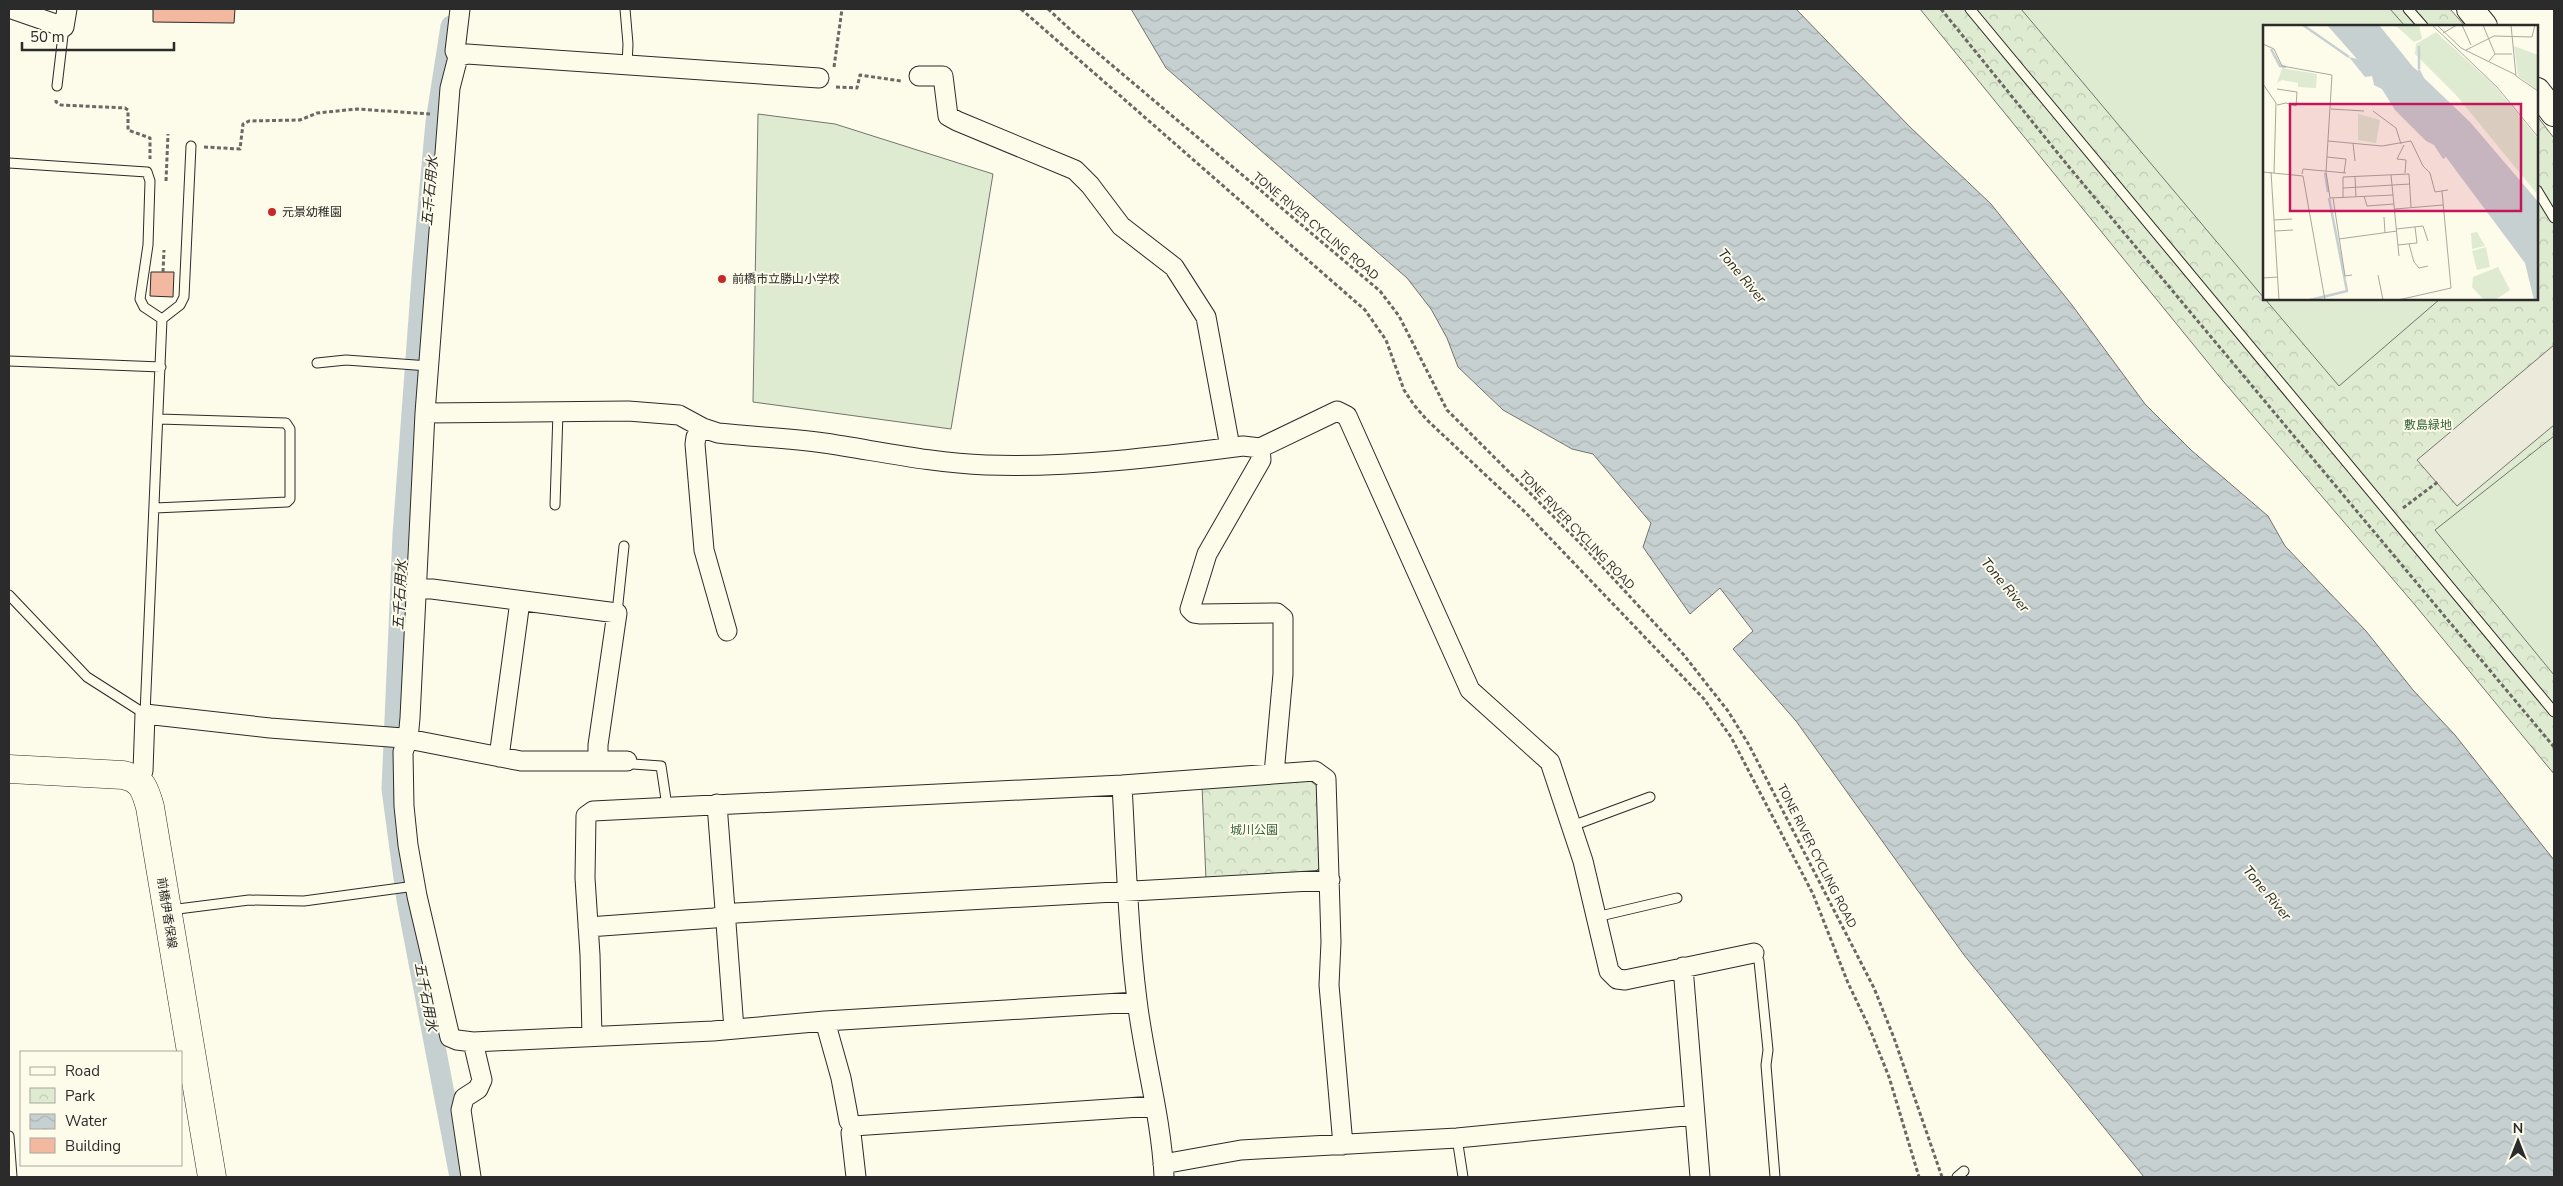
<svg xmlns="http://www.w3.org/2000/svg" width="2563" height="1186" font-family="'Nunito Sans','Noto Sans JP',sans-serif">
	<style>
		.park { fill: url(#park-crowns); stroke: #74746e }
		.pitch { fill: #deebd1; stroke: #74746e }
		.parking { fill: #eceadb; stroke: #74746e }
		.water { fill: url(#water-waves); stroke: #74746e }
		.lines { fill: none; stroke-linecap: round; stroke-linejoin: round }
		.canal { stroke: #c7d0d0; stroke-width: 21 }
		.building { fill: #f2b8a0; stroke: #2b2b2b }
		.lane-casing { stroke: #2b2b2b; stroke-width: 11 }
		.street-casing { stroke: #2b2b2b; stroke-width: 21 }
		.secondary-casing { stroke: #2b2b2b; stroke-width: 28 }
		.primary-casing { stroke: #2b2b2b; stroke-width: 29 }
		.path { stroke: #6a6964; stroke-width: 3; stroke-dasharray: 4 2.5; stroke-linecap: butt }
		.lane { stroke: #fdfbea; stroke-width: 9 }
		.street { stroke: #fdfbea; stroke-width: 19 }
		.secondary { stroke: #fdfbea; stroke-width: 26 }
		.primary { stroke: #fdfbea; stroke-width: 28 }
		.poi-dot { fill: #c62828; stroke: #fdfbea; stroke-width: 2 }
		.labels { text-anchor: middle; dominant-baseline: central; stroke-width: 4; stroke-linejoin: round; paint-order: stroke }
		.poi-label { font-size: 12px; fill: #2b2b2b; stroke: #fdfbea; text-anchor: start }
		.street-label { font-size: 12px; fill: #2b2b2b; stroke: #fdfbea }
		.park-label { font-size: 12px; fill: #34623c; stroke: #fdfbea }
		.water-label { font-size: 14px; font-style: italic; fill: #2b2b2b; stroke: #fdfbea }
		.inset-river { fill: none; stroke: #c7d0d0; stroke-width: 2.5 }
		.inset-road { fill: none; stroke: #a9a89e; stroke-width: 1 }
		.view { fill: #c2185b; fill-opacity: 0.15; stroke: #c2185b; stroke-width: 2.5 }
		.inset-edge { fill: none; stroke: #2b2b2b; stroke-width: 2.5 }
	</style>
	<defs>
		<pattern id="park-crowns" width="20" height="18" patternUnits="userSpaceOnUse" patternTransform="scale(1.25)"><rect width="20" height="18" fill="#deebd1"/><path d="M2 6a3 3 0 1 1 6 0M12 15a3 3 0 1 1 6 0" fill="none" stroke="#bfcab4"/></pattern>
		<pattern id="water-waves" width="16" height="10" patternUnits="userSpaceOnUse" patternTransform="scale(1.25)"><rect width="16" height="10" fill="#c7d0d0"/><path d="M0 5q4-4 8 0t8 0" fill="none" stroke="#abb3b3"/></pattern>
	</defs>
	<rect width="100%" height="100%" fill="#fdfbea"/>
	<path class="park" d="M1920,9h530l15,17h-201v273h273v-183l17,22v636l-139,-169 -192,-224z
		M1308,779l9,7 4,80 -9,9 -106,5 -4,-94z"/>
	<path class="pitch" d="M2021,9h369l15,17h-141v272z
		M758,114l77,10 158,50 -42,255 -198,-27z
		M2265,299h175l-101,87z
		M2554,436v239l-119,-145z"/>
	<path class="parking" d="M2554,345v80l-97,81 -40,-46z"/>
	<path class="water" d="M1131,9h665l114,118 81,77 81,101 73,99 46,46 77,66 17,30 81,85 47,59 42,45 99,125v317h-410l-180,-222 -168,-234 -63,-72 20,-18 -33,-43 -30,26 -47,-67 8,-24 -58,-69 -21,-5 -69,-39 -45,-43 -11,-29 -16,-29 -24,-31 -241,-210z"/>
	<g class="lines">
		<path class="canal" d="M451,26l-15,96 -13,142 -20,271 -11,254 15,111 53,277"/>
	</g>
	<path class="building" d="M153,9h82l-1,14 -81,-1z
		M151,272h23l-1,25 -23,-1z"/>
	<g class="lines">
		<g class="lane-casing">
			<path id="lane" d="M625,9l3,35 -1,21
				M1970,9l584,703
				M2408,9l15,17
				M57,86l7,-59
				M9,163l138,9 3,9 -2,64 -8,54 4,8 18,12
				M2537,190l17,28
				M162,319l18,-14 4,-8 7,-151
				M9,361l152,6
				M317,363l29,-3 83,6
				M555,505l3,-93
				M155,508l132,-6 3,-3v-70l-4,-6 -127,-4
				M9,595l78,82 58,37 17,-395
				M617,613l7,-67
				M627,761l6,3 28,2 6,40
				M1572,826l78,-29
				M170,910l79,-10 55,1 111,-15
				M1596,917l81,-19
				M1754,953l5,8 9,89 -2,15 9,112
				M9,1136l3,41
				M1457,1138l6,39
				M1957,1177l7,-6"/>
		</g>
		<g class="street-casing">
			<path id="street" d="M12,9l52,18 3,-18
				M460,9l-5,42 3,6 -8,31 -25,325 -15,305 -2,21 -5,13 1,54 4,39 9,51 33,141 7,3 16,2 240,-11 112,-10 312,-19
				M458,57l9,-3 352,24
				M919,76h24l5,40 9,5 118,49 15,15 31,41 53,41 32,50 24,130
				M425,413l203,-2 51,4 24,13 15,5c36,4 71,5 106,10 54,8 108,20 162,22 86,3 172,-8 257,-19l17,2 77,-37 10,5 123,274 80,72 33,99 26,110 8,8 8,1 129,-27
				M703,428l-7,9 -1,7 9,106 23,81
				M1260,448l1,12 -54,94 -17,55 4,4 7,1 76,-1 6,5v56l-9,100
				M416,589h16l185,24 -19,132v16
				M499,757l21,-156
				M138,779l5,-8 2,-57 125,14 133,10 118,23h106
				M1122,785c4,72 6,144 15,215 7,59 24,116 27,176
				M717,804l17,225
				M588,927l126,-9 22,-5 594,-33
				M1683,967l17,210
				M825,1021l16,57 8,43 4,5 302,-20
				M592,1036l-2,-81 -5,-77 1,-62 7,-5 529,-26 193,-14 11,8 5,163 -2,43 14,160
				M853,1126l-2,7 5,44
				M1163,1164l78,-14 216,-12 238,-23
				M471,1177l-10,-67 3,-12 14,-9 4,-9 -9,-38"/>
		</g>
		<g class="secondary-casing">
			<path id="secondary" d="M2470,9l14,17
				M2537,91l17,22"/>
		</g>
		<g class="primary-casing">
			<path id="primary" d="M9,769l114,6c19,4 22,14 27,32l62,370"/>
		</g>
		<path class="path" d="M1021,9l344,301 21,30 18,50 10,15 13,15 98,92 179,187 27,38 82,157 35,89 21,44 20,50 30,100
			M1048,9l27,25 305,257 19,25 48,94 139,139 97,105 45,57 21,34 125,243 20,50 48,139
			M1941,9l128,158 485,580
			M834,67l8,-58
			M836,87l21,1 3,-13 41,6
			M56,100v2l5,3 64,3 3,2v20l22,8v21
			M204,147l36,2 3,-25 6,-3 51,-1 17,-7 40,-4 73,5
			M166,181l2,-47
			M163,272l1,-22
			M2403,508l36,-27"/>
		<use href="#lane" class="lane"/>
		<use href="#street" class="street"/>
		<use href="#secondary" class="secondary"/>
		<use href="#primary" class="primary"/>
	</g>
	<g class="poi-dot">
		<circle cx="272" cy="212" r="5"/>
		<circle cx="722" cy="279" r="5"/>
	</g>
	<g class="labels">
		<g class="poi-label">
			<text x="282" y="212">元景幼稚園</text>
			<text x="732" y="279">前橋市立勝山小学校</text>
		</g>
		<g class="street-label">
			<text transform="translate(1316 226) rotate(40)">TONE RIVER CYCLING ROAD</text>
			<text transform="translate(1577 530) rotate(46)">TONE RIVER CYCLING ROAD</text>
			<text transform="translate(1817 856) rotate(63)">TONE RIVER CYCLING ROAD</text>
			<text transform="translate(167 913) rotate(81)">前橋伊香保線</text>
		</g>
		<g class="park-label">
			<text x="2428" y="425">敷島緑地</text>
			<text x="1254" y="830">城川公園</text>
		</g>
		<g class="water-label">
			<text transform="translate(430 191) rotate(-85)">五千石用水</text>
			<text transform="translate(1742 276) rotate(50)">Tone River</text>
			<text transform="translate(2005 585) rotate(50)">Tone River</text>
			<text transform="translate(400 595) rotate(-87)">五千石用水</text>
			<text transform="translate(2267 893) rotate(50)">Tone River</text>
			<text transform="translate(426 997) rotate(79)">五千石用水</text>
		</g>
	</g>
	<g transform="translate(2263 25)">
		<rect width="275" height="275" fill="#fdfbea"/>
		<path d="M132,0h24l3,14 -8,3z" fill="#deebd1"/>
		<path d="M19,43l35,6 -1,14 -18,-1v-4l-16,-3 -5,3z" fill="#deebd1"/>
		<path d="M173,7l58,53 44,54v56l-82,-100 -41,-41 1,-10zM251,21l24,9v35l-20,-14z" fill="#deebd1"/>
		<path d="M221,55l35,44 -18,15 -35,-44zM95,89l22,6 -4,23 -18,-3zM269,110l6,8v43l-28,-34zM214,207l8,14 -13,3 -1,-16zM223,222l4,20 -13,3 -5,-19zM235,242l12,23 -15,10h-11l-12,-13 1,-10z" fill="#deebd1"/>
		<path d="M64,0h52l34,42 5,4 1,-3 5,10 46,44 65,76 3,4v98h-4l-9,-37 -79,-106 -3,2 -9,-14 -8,-4 -31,-31 -13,-21 -8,-4 -2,-9 -7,1 -16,-20 8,2z" fill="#c7d0d0"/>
		<path class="inset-river" d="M40,0l46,32M156,21v23M8,24l9,17 6,1M62,148l3,19M47,275l37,-9 -18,-93"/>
		<path class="inset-road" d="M169,0l65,62 41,50M174,0l24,23 55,27M199,0l9,20M220,0l12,29M248,0l5,51 22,15M180,8l14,-8M0,19l11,5 8,17 50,9 -6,97 4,26 63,-3M203,25l28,-14 38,1 3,-12M225,37l7,-8h17M0,59l13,19 -2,70M14,64l20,3 -1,14 -10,-3 -9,2M68,84l33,2M110,86l23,17 5,16M65,116l54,5 29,-5 12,25 7,7 5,19 13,-2M90,118l2,18M141,120l-7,14 9,1 -1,13M64,132l19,2 -2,14M0,147l40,4 22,124M8,147l8,128M39,149l1,-5 43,4M128,150l8,81M92,152l1,20M80,163l67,-4M101,171l3,10 27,-2M70,173l12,78 7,-1M80,173v-21l66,-3 2,33M132,184l48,-4M121,192l1,16M11,195l18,-1M133,204l27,-3 5,15M12,206l18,-1M76,214l58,-8M146,219l5,18 5,6 9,-2M135,220l19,-2 -2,-16M115,250l5,25M0,253l15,-1M135,275l53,-12 -9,-97"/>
		<path class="view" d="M27,79h231v107h-231z"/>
		<rect width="275" height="275" class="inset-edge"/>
	</g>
	<rect width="2563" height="1186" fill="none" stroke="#2b2b2b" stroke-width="20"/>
	<rect x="20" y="1051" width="162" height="115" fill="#fdfbea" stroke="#a9a89e"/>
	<rect x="30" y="1067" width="25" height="8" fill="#fdfbea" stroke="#a9a89e"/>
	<text x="65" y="1076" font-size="15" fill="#2b2b2b">Road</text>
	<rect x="30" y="1088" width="25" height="15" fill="url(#park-crowns)" stroke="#a9a89e"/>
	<text x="65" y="1101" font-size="15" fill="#2b2b2b">Park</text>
	<rect x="30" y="1114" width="25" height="15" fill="url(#water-waves)" stroke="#a9a89e"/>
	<text x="65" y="1126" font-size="15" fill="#2b2b2b">Water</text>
	<rect x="30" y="1138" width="25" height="15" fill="#f2b8a0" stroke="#a9a89e"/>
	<text x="65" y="1151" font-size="15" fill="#2b2b2b">Building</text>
	<g transform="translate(2518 1141)" stroke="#fdfbea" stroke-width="4" paint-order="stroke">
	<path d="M0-4L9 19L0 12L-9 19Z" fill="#2b2b2b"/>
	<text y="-8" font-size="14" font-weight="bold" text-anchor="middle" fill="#2b2b2b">N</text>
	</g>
	<path d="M22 42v8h152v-8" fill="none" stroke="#2b2b2b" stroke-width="2.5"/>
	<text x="30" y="42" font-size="15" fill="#2b2b2b" stroke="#fdfbea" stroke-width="4" paint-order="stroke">50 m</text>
</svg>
